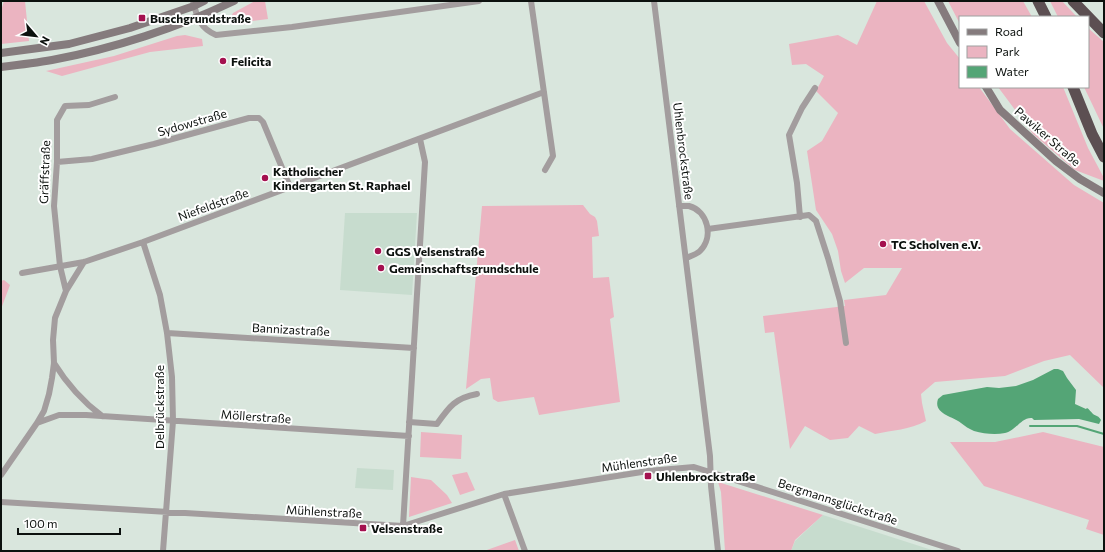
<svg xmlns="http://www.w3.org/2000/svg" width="1105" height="552" font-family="Commissioner,sans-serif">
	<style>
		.built { fill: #c7dcce }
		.green { fill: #ebb4c1 }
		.water { fill: #54a576 }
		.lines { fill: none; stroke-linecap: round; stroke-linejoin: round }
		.stream { stroke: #54a576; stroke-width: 2 }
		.street { stroke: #a39d9e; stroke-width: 6 }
		.secondary { stroke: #857b7d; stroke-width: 8 }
		.highway { stroke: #5c4f52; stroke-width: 11 }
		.poi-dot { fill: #a4104f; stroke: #fff; stroke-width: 1.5 }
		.labels { text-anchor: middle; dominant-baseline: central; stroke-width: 4; stroke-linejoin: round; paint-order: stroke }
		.poi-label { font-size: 12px; font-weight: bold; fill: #0c110e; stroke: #fff; text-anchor: start }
		.street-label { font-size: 12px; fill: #0c110e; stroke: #fff }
	</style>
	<rect width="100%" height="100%" fill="#d9e6dd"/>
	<path class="built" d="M345,213h72l-5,82 -72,-5z
		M357,468l37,2 -1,20 -38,-2z
		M823,515l112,36h-144l4,-10z"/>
	<path class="green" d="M4,1h21l4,40 -28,3v-33z
		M255,1h10l3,18 -31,4 -5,-3 -1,-3 2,-4z
		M877,1h47l23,42 13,16v28h19l31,42 64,56 30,18v185l-34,-33 -26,6 -39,15 -70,6 -14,12 1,9 4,18c-17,9 -33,9 -51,13l-16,-8 -11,12 -18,2 -25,-14 -15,23 -16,-117 -9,1 -2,-17 82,-10 -1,-6 42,-5 16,-27h-38l-19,15 -4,-12 -3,-20 -6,-17 -16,-24 -9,-59 15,-10 16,-28 -22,-22 8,-15 -18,-12 -14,1 -3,-21 49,-9 19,10z
		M948,1h75l9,16h-72v7z
		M1050,1h12l15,16h-19z
		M1088,28l16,14v87l-20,-42h4z
		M185,35l17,4 1,7 -53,6 -88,24 -16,-5 68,-15 63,-20z
		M998,87h65l25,61 16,30v3l-29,-11 -42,-36z
		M583,205l7,9 5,3 2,4 2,15 -7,1 1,41 16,-1 5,40 -4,2 10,83 -81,13 -5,-18 -36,5 -5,-3 -3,-21 -9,1 -15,10 16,-183z
		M4,280l6,5 -9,24v-28z
		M421,432l41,3 -1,24 -41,-2z
		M1043,432l61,15v88l-18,-6 3,-9 -105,-34 -34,-44h45z
		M467,472l8,18 -15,5 -8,-20z
		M411,477l20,3 16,15 5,8 -43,14z
		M718,482l105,33 -28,25 -4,11h-66l-4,-59z
		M515,540l4,11h-35z"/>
	<path class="water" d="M1054,369h4l5,2 4,7 9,12 -1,14 11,5 1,-1c2,1 4,4 6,6 3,2 6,2 8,6l-2,4 -20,-5 -45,1 -2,-2c-11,-1 -16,13 -27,15 -9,2 -21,1 -31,-2 -5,-2 -9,-5 -13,-8 -9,-7 -28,-9 -23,-24l5,-4 44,-8 12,1 17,-2 17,-6z"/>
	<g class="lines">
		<path class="stream" d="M1030,426h47l27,8"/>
		<path class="street" d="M193,1c4,17 7,27 23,34l76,-8 187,-26
			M531,1l22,155 -8,14
			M654,1l56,455 1,30 7,65
			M57,162l35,-3 62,-15 95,-26h10l4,4 27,65
			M679,206c3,0 7,0 10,0 19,5 25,31 11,45 -3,3 -9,5 -14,7
			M800,217l-3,-34 -8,-48 13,-27 13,-20
			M708,229l101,-14 7,6 12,37 12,43 6,42
			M143,242l17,53 7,38 5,44 1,44 -10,130
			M22,273l62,-11 59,-20 401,-150
			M66,291l18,-29
			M167,333l247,15
			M54,363c13,21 28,38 48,53
			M409,422l28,2c12,-17 18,-26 40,-30
			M37,423l22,-8h27l323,21
			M1,475l36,-52 7,-12 5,-17 3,-16 2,-15 -1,-23 2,-22 11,-27 -6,-25 -6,-60 3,-44v-42l8,-14 24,-1 26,-8
			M504,494l21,57
			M1,502l402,24 101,-32 144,-23 46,-4 264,84
			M403,526l22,-364 -5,-23"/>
		<path class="secondary" d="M938,1l22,42
			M1,53l68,-9 61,-16 64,-22 10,-5
			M1,67c17,-2 34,-4 51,-7 60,-11 128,-33 182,-59
			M986,87l14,23 56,51 24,18 24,14"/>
		<path class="highway" d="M1038,1l8,16
			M1073,1l31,32
			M1073,87l19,47 12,23"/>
	</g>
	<g class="poi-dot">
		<rect x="138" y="14" width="8" height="8" rx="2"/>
		<circle cx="223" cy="61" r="4"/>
		<circle cx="265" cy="178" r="4"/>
		<circle cx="883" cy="244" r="4"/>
		<circle cx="378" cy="251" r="4"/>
		<circle cx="381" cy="268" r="4"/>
		<rect x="644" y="472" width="8" height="8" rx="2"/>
		<rect x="359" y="524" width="8" height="8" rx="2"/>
	</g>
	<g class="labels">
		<g class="poi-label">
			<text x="150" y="18">Buschgrundstraße</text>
			<text x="231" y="61">Felicita</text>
			<text x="273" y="171">Katholischer<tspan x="273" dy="14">Kindergarten St. Raphael</tspan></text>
			<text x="891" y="244">TC Scholven e.V.</text>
			<text x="386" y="251">GGS Velsenstraße</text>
			<text x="389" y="268">Gemeinschaftsgrundschule</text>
			<text x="656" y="476">Uhlenbrockstraße</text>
			<text x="371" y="528">Velsenstraße</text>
		</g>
		<g class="street-label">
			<text transform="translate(192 122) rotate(-16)">Sydowstraße</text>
			<text transform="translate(1048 136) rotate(41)">Pawiker Straße</text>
			<text transform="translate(684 151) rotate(83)">Uhlenbrockstraße</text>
			<text transform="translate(44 172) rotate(-88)">Gräffstraße</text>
			<text transform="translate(213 204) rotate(-20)">Niefeldstraße</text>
			<text transform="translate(291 329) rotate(3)">Bannizastraße</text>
			<text transform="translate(159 407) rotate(-90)">Delbrückstraße</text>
			<text transform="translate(256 416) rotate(4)">Möllerstraße</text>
			<text transform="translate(639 462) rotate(-8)">Mühlenstraße</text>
			<text transform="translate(838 501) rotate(18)">Bergmannsglückstraße</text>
			<text transform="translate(324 511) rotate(3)">Mühlenstraße</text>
		</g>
	</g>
	<rect width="1105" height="552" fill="none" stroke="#0c110e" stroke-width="4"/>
	<rect x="959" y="16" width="130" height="72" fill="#ffffff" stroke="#9ea09f"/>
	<rect x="967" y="29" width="20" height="6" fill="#857b7d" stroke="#9ea09f"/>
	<text x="995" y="36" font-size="12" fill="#0c110e">Road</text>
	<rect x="967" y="46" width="20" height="12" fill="#ebb4c1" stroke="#9ea09f"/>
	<text x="995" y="56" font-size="12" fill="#0c110e">Park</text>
	<rect x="967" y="66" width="20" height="12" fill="#54a576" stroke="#9ea09f"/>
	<text x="995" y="76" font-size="12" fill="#0c110e">Water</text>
	<g transform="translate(36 36) rotate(118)" stroke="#ffffff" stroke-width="3" paint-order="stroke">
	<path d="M0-3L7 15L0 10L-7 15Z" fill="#0c110e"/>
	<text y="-6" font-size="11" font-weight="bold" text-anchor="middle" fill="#0c110e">N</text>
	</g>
	<path d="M18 528v6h102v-6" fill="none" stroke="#0c110e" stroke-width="2"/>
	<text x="24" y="528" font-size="12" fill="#0c110e" stroke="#ffffff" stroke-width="3" paint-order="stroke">100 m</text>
</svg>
